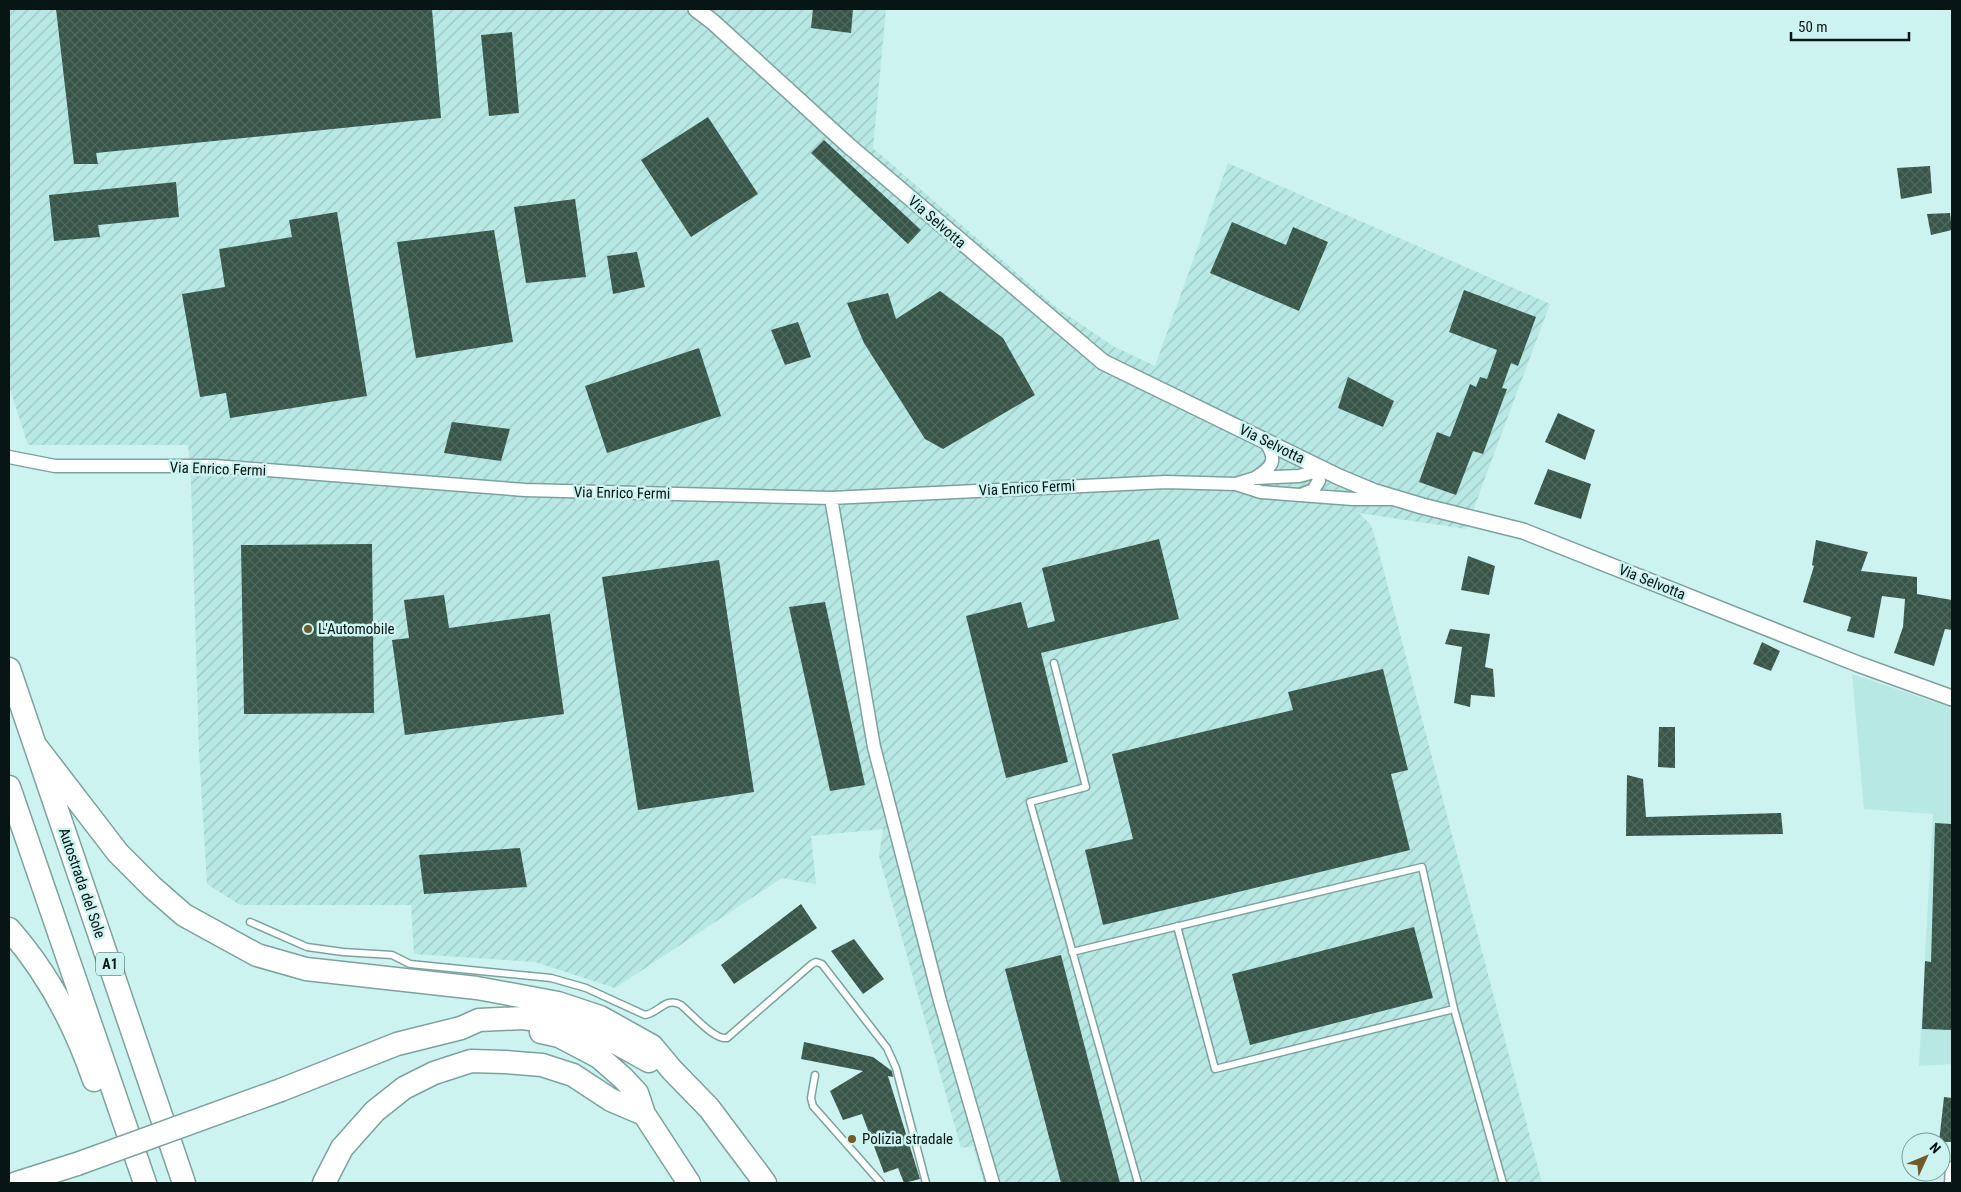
<svg xmlns="http://www.w3.org/2000/svg" width="1961" height="1192" font-family="'Roboto Condensed',sans-serif">
	<style>
		.built { fill: #b7e8e3 }
		.industrial { fill: url(#industrial-furrows) }
		.building { fill: url(#building-cross-hatch) }
		.lines { fill: none; stroke-linecap: round; stroke-linejoin: round }
		.service-casing { stroke: #7da29e; stroke-width: 9 }
		.minor-casing { stroke: #7da29e; stroke-width: 15 }
		.tertiary-casing { stroke: #7da29e; stroke-width: 18 }
		.motorway-casing { stroke: #7da29e; stroke-width: 25 }
		.service { stroke: #fff; stroke-width: 6 }
		.minor { stroke: #fff; stroke-width: 12 }
		.tertiary { stroke: #fff; stroke-width: 15 }
		.motorway { stroke: #fff; stroke-width: 22 }
		.motorway-bridge-casing { stroke: #7da29e; stroke-width: 25; stroke-linecap: butt }
		.motorway-bridge { stroke: #fff; stroke-width: 22 }
		.poi-dot { fill: #735a2b; stroke: #ccf3ef; stroke-width: 2 }
		.labels { text-anchor: middle; dominant-baseline: central; stroke-width: 5; stroke-linejoin: round; paint-order: stroke }
		.shield { fill: #ccf3ef; stroke: #425856; stroke-width: 1 }
		.shield-label { font-size: 14px; font-weight: bold; fill: #071615 }
		.street-label { font-size: 15px; fill: #071615; stroke: #ccf3ef }
		.poi-label { font-size: 15px; fill: #071615; stroke: #ccf3ef; text-anchor: start }
	</style>
	<defs>
		<pattern id="industrial-furrows" width="10" height="10" patternUnits="userSpaceOnUse" patternTransform="scale(1.25)"><rect width="10" height="10" fill="#b7e8e3"/><path d="M-1 1l2-2M0 10L10 0M9 11l2-2" fill="none" stroke="#9cc6c2"/></pattern>
		<pattern id="building-cross-hatch" width="8" height="8" patternUnits="userSpaceOnUse" patternTransform="scale(1.25)"><rect width="8" height="8" fill="#375549"/><path d="M0 0l8 8M0 8l8-8" fill="none" stroke="#50695f"/></pattern>
	</defs>
	<rect width="100%" height="100%" fill="#ccf3ef"/>
	<path class="built" d="M1852,674l100,34v356l-33,2 14,-252 -69,-5z"/>
	<path class="industrial" d="M9,9h877l-13,139 184,160 56,38 42,20 73,-203 322,141 -84,225 -107,-16 12,12 5,16 166,642h-558l-11,-37 -12,2 -82,-292 4,-27 -72,7 5,48 -34,-6 -167,110 -80,-26 -121,-8 -3,-49h-171l-33,-21 -8,-133 -8,-269 -3,-37h-160l-19,-59z"/>
	<path class="building" d="M56,9h376l9,109 -345,35 2,11h-24z
		M813,9h40l-2,24 -40,-5z
		M512,32l7,81 -30,3 -8,-81z
		M708,117l50,77 -67,43 -50,-77z
		M824,140l97,90 -13,14 -97,-91z
		M1930,166l2,27 -31,6 -4,-31z
		M176,182l3,35 -81,8 2,12 -46,4 -5,-46z
		M575,199l11,78 -60,6 -12,-76z
		M337,212l30,184 -137,22 -4,-25 -26,4 -18,-103 43,-7 -6,-38 73,-12 -3,-17z
		M1950,213l2,17 -21,5 -4,-21z
		M1232,222l54,23 7,-18 35,15 -29,69 -89,-38z
		M494,230l19,112 -97,16 -19,-116z
		M637,252l8,35 -32,7 -6,-38z
		M1464,290l72,27 -18,49 -7,-3 -9,25 5,1 -24,65 -10,-3 -17,44 -37,-13 18,-50 13,5 20,-53 6,3 4,-10 7,2 10,-29 -48,-18z
		M940,291l63,47 32,57 -92,54 -18,-10 -61,-96 -17,-40 41,-10 8,26z
		M798,322l13,35 -26,8 -14,-35z
		M699,348l22,68 -114,37 -22,-67z
		M1348,377l46,24 -11,26 -45,-19z
		M1558,413l37,17 -10,30 -40,-18z
		M452,422l58,7 -9,32 -57,-8z
		M1548,469l43,15 -10,35 -47,-15z
		M1159,539l20,80 -138,34 27,109 -62,16 -40,-162 55,-14 7,26 27,-7 -13,-53z
		M1816,540l52,12 -7,19 56,6v17l35,6v30l-7,-1 -11,37 -40,-13 9,-26 2,-28 -23,-3 -8,42 -27,-7 4,-14 -48,-15 11,-36 -2,-1z
		M372,544l2,169 -130,1 -3,-169z
		M1468,556l27,10 -6,29 -28,-5z
		M719,560l35,232 -116,18 -36,-233z
		M444,595l5,33 101,-14 14,100 -159,21 -13,-95 17,-2 -5,-38z
		M825,602l40,183 -35,6 -41,-184z
		M1450,629l40,5 -5,33 8,2 2,28 -24,-2 -1,12 -16,-4 8,-56 -17,-3z
		M1762,642l18,9 -9,20 -18,-7z
		M1383,669l25,101 -17,4 19,76 -307,75 -18,-75 48,-11 -21,-85 181,-44 -5,-18z
		M1659,727h16v41l-17,-1z
		M1627,775l16,4 3,38 135,-4 2,21 -157,2z
		M1935,823l17,1v206l-30,-1 3,-68 6,1z
		M520,848l7,39 -103,7 -5,-39z
		M801,904l16,24 -83,56 -13,-19z
		M1414,927l19,71 -183,47 -18,-71z
		M854,939l30,40 -21,15 -32,-43z
		M1061,955l59,228h-59l-56,-214z
		M804,1042l69,15 19,14 1,6 -5,-1 32,103 -16,4 -6,-15 -14,5 -22,-59 -19,6 -13,-29 33,-20 -62,-12z
		M1944,1097l8,1v44h-13z"/>
	<g class="lines">
		<g class="service-casing">
			<path id="service" d="M1054,663l32,124 -56,15 108,381
				M250,922l57,25 36,5 49,3 18,9 141,14 35,10 59,27c14,-2 21,-19 36,-10 11,9 33,35 46,33l85,-74 4,-2 6,2 65,84 9,20 30,115
				M1072,952l350,-85 32,142 -239,60 -38,-143
				M1454,1009l49,174
				M815,1075l-4,23 2,8 68,77"/>
		</g>
		<g class="minor-casing">
			<path id="minor" d="M9,457l46,9h159l311,24 306,8 335,-16 70,2 25,8 92,7h37
				M1255,478c18,-11 23,-18 10,-37
				M1236,484l19,-6 44,-2 11,-3 5,-8
				M1301,495l12,-5 6,-9 -4,-16
				M831,498l43,249 66,254 53,182
				M1951,1183l1,-15"/>
		</g>
		<g class="tertiary-casing">
			<path id="tertiary" d="M696,9l17,13 136,124 254,216 236,115 36,15 47,14 101,25 335,133 94,34"/>
		</g>
		<g class="motorway-casing">
			<path id="motorway" d="M9,669l175,514
				M35,745l83,108 34,34 32,28 73,40 49,14 171,19 81,15 42,14 52,29 20,24 37,38 56,75
				M9,787l136,396
				M9,929c39,44 66,96 85,151
				M541,1032l18,4 40,21 24,21 14,15 7,21 45,69
				M281,1090l116,-46 64,-16 18,-8 44,-2 46,6 20,7 22,9 38,21
				M17,1183l60,-19
				M324,1183l18,-35 33,-37 29,-23 30,-15 37,-12 34,1 37,3 31,10 38,25 33,14"/>
		</g>
		<use href="#service" class="service"/>
		<use href="#minor" class="minor"/>
		<use href="#tertiary" class="tertiary"/>
		<use href="#motorway" class="motorway"/>
		<g class="motorway-bridge-casing">
			<path id="motorway-bridge" d="M77,1164l204,-74"/>
		</g>
		<use href="#motorway-bridge" class="motorway-bridge"/>
	</g>
	<g class="poi-dot">
		<circle cx="308" cy="629" r="5"/>
		<circle cx="852" cy="1139" r="5"/>
	</g>
	<g class="labels">
		<rect class="shield" x="96" y="952.5" width="28" height="23" rx="4"/>
		<g class="shield-label">
			<text x="110" y="964">A1</text>
		</g>
		<g class="street-label">
			<text transform="translate(937 222) rotate(41)">Via Selvotta</text>
			<text transform="translate(1272 444) rotate(26)">Via Selvotta</text>
			<text transform="translate(218 469) rotate(2)">Via Enrico Fermi</text>
			<text transform="translate(1027 488) rotate(-3)">Via Enrico Fermi</text>
			<text transform="translate(622 493) rotate(1)">Via Enrico Fermi</text>
			<text transform="translate(1652 582) rotate(22)">Via Selvotta</text>
			<text transform="translate(82 883) rotate(71)">Autostrada del Sole</text>
		</g>
		<g class="poi-label">
			<text x="318" y="629">L'Automobile</text>
			<text x="862" y="1139">Polizia stradale</text>
		</g>
	</g>
	<rect width="1961" height="1192" fill="none" stroke="#071615" stroke-width="20"/>
	<g transform="translate(1926 1157) rotate(46)"><circle r="24" fill="#ccf3ef" stroke="#7d9b98"/>
	<path d="M0-4L9 19L0 12L-9 19Z" fill="#735a2b"/>
	<text y="-8" font-size="14" font-weight="bold" text-anchor="middle" fill="#071615">N</text>
	</g>
	<path d="M1791 32v8h118v-8" fill="none" stroke="#071615" stroke-width="2.5"/>
	<text x="1798" y="32" font-size="15" fill="#071615" stroke="#ccf3ef" stroke-width="4" paint-order="stroke">50 m</text>
</svg>
